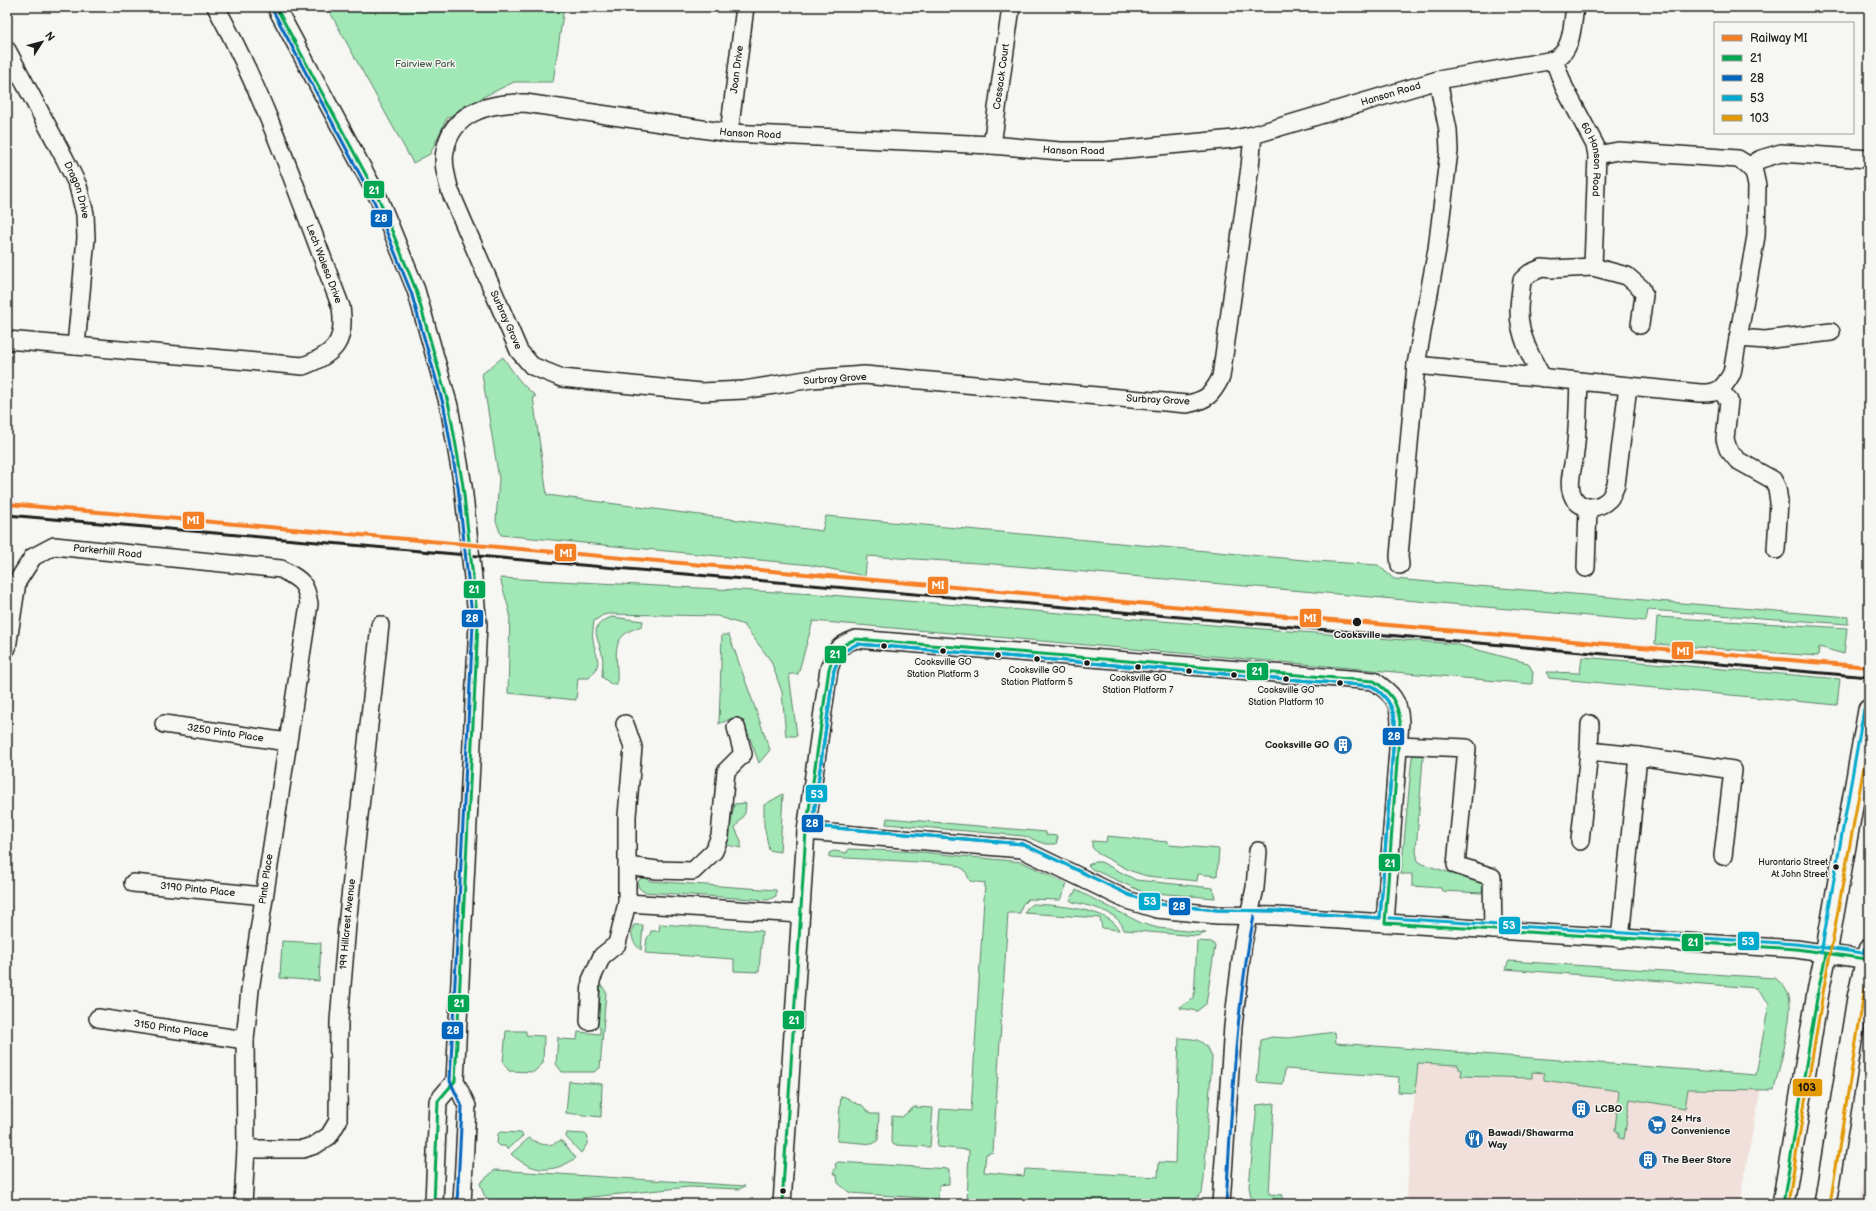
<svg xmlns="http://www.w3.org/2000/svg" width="1876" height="1211" font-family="'Balsamiq Sans',sans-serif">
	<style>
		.built { fill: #f0dfda }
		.green { fill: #a1e8b6; stroke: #5e8269 }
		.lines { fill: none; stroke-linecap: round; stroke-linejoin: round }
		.minor-casing { stroke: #1c1c1c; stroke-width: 20 }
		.major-casing { stroke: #1c1c1c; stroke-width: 24 }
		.minor { stroke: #f6f6f2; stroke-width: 17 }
		.major { stroke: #f6f6f2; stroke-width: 21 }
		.rail { stroke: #1c1c1c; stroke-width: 3 }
		.bus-1-casing { stroke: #f6f6f2; stroke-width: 6 }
		.bus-2-casing { stroke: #f6f6f2; stroke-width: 6 }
		.bus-3-casing { stroke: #f6f6f2; stroke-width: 6 }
		.bus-4-casing { stroke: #f6f6f2; stroke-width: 6 }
		.bus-1 { stroke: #00a651; stroke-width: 3 }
		.bus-2 { stroke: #0065bd; stroke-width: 3 }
		.bus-3 { stroke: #00a9ce; stroke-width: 3 }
		.bus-4 { stroke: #e19803; stroke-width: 3 }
		.rail-1-casing { stroke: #f6f6f2; stroke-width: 7 }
		.rail-1 { stroke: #f57f25; stroke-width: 4 }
		.stop-dot { fill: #1c1c1c; stroke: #f6f6f2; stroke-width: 1.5 }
		.labels { text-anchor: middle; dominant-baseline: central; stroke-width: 3; stroke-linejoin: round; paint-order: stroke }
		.bus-label { font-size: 9px; fill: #1c1c1c; stroke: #f6f6f2 }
		.park-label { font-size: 10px; fill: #44594a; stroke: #f6f6f2 }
		.street-label { font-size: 10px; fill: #1c1c1c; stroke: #f6f6f2 }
		.stop-label { font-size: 10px; font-weight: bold; fill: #1c1c1c; stroke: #f6f6f2 }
		.poi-label { font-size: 10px; font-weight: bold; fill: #1c1c1c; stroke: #f6f6f2; text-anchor: start }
		.line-badge { stroke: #f6f6f2; stroke-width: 1.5 }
		.badge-label { font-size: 11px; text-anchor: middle; font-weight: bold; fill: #fff }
		.pale-badge-label { font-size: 11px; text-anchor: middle; font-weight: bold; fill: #111 }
	</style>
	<rect width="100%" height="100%" fill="#f6f6f2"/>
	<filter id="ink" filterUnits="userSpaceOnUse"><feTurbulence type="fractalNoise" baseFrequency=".025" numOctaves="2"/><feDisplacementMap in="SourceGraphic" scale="8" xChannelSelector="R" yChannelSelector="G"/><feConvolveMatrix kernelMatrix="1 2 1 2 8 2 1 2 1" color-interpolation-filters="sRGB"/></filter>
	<g filter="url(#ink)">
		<path class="built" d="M1417,1063l345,19 -23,122h-333z
			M1869,1141v63h-10l1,-6z"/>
		<path class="green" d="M327,7h237l-11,75h-39l-27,13 -40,23 -17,36 -17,9z
			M503,357c10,15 18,28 33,39l-3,1 14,98 275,36 4,-15 489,45 63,4 16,14 454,38v7l-200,-14 -2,11 -653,-57 -126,-8 -2,20 -54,-11 -310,-30 -5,-14 3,-42 -17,-105z
			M500,578l317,16 638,50 73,19 5,9 -1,12 -719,-63 -15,53h-9l8,62h-11l-4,-44 -11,-31 -27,-36 -27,-9 -108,-2 -6,1 -9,6c-1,7 -2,13 -1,19 3,18 11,23 -4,38h-11l-2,22 -68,-7 2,-80z
			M612,617l31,4 -1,5c-36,11 -23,29 -25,58h-6l-9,-7c0,-7 2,-16 0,-23 -4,-18 -15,-28 10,-37z
			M1657,617l190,11 -3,26 -25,-7 -1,9 -163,-12z
			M722,635h7l41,115 -11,13 -15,-41 -14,-3 -11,5z
			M1582,657l258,22 -3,26 -288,-27 -2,-6 33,1z
			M1416,753h4l3,5 -7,93 2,10 7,4 59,18 -2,10 -40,-2 -1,-3 -29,-2v-12h-11l11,-117z
			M783,794l-3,58 -11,-2 -5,-25v-20z
			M746,803l-1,10 -10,15 6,13v7l-14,-3 7,-41z
			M887,818l159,14v3l12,1 -2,8h-11l-21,-8 -138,-12z
			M1107,836l61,6 1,3 50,4 -2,27 -19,-2 -1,7 -50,-5 -16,-5 -34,-18 -5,-6v-6l14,1z
			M848,849l73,3 101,10 45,22 -7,16 -32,-1 -6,6 -2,8h-12l-15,239 -7,2 -2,18 40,4 1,-7 133,8 1,-15 16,1 4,-125c19,1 25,1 33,19l-8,121 -2,15 -11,11h-224l2,-54 -32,-3 3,-38 31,2 14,-228 -15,-2 -5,-11 -11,-6 -125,-7v-4l5,-2 13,2z
			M1095,862h6l35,18 77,8 2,10 -72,-6 -51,-23 -4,-4z
			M643,877h5l1,4 127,9v6l-8,4 -124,-8 -6,-5v-6z
			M1076,890l65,33 17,5 48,5 -9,3 -73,-6c-5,-19 -35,-24 -51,-28l-3,-2z
			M1032,904c21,1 78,4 87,26l-17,-2 -2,-10 -75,-5 2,-5z
			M660,924l102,7 -3,41 -25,-1v-12l-89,-6 2,-15 3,-3 1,-4h8z
			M634,925h9l-2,25c-8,-6 -12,-16 -7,-25z
			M282,941l39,2 -2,38 -39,-3z
			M1197,941l15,1 3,4 -9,58 -9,7 -17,-3v-1l14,-9z
			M1509,961l265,17c7,4 12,10 15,18 5,20 -10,72 -15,94l-86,-1 -3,19 -55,-9 -6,40 -5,-1v-5l-4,-3 4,-39 -75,-11v-7l-12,-1v6l-71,-2 1,-6 -3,-1 -1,-4 -40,-2 -3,30 -17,-1 1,-15 -114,-8 -2,15 -26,-2 4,-42 11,-3 16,1 47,-6 1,11 420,32 13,-72 -13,-15 -251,-19z
			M600,986h2l4,6 -6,76 -6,4h-32l-6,-8 2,-27 2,2 17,1 1,-8 22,2v-6l-2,-3z
			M506,1031h20v4l18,1 -1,27 -9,9 -25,-1 -6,-9z
			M569,1081l33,3 -1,33 -35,-4z
			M841,1096c9,1 12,8 21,9l8,9h9l-1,26 -5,4 -36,-3z
			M1274,1103l-5,91 14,1 -1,9h-30l-3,-18 8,-81z
			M914,1107l19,1 -3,39 -36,-2 -3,-4 1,-25 10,1z
			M500,1132l21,1 2,3 -16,13 -2,-3h-5l-3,-3 1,-9z
			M567,1133l18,1 3,3 -1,7 -6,9 -15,-16z
			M529,1138c12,7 19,10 32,2l15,18c-24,16 -43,15 -65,-4z
			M838,1162l111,7v15l-10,1 -1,14 -88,-6 -12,-10 -1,-7 -4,-3 3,-6 -1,-3z
			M495,1170l250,16 -5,3 -51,-2 -166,17h-30l-9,-9 -4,-12z"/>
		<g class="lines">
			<g class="minor-casing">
				<g id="minor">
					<path d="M276,7l103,192 37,91 33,116 14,80 15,138 -23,457 12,25 -5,98"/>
					<path id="s1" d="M7,50l58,109 13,27 7,28 1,24 -10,108"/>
					<path id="s2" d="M1554,60l10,27 31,58 2,10 -4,112"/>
					<path id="s3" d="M729,133l16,-126"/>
					<path id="s4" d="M1253,135l-3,32 -29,210c-9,18 -14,23 -34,27l-323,-29 -52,4 -68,11 -43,2 -139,-14 -30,-12 -13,-15 -69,-160c-3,-12 -8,-27 -5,-40 7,-40 45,-48 80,-48l204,30 263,12 68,6h45l129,-12 19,-4 185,-55 116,-20c19,-9 18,-35 21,-53"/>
					<path id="s5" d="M992,145l19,-138"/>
					<path d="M1749,166l12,-7 20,-6 88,6"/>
					<path d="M1738,338l27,2 66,-8"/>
					<path d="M7,340l296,26c32,-12 43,-24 38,-59 -39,-101 -73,-205 -125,-300"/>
					<path d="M1416,365l284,28c18,1 23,-4 32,-20l24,-137 1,-50 -3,-14 -8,-8 -8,-5 -120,-8 -21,4"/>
					<path d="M1543,378c-12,-20 -24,-43 -24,-67 0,-10 2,-20 3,-31l8,-7 12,-5 10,1 41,-2 34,9 14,12 3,7 -4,30"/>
					<path d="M1579,381c-1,24 -1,48 -4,71 -1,13 -8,30 -3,42 6,17 26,16 37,5 3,-3 5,-10 7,-14l12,-99"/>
					<path d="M1720,390l9,11 -4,38 3,10 9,11 36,20 4,8 2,14 -3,48"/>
					<path d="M1400,565l-1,-9 17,-191 21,-116 12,-98 -1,-21 -10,-50"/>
					<path d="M1586,568l2,-60"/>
					<path id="s6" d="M7,648l10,-66 16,-25 21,-11 227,23c20,11 25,13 28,35l-59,386 -5,50 1,109 -3,55"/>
					<path id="s7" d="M164,724l123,18"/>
					<path d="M1398,745l69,3 -11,117 36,12 1,53"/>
					<path d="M1589,751l1,-27"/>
					<path d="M806,831l216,18 105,51 30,9 60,6 59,1 520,33 73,11"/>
					<path d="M1580,841l9,-90 49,5"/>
					<path d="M627,866l30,4 36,1 21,-20 6,-15 6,-65 17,-17 -7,-27"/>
					<path id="s8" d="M133,883l130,13"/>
					<path d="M627,903l173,11"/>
					<path d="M1620,939l18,-183 95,14 -10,86"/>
					<path id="s9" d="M98,1018l147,22"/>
					<path d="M589,1021l2,-41 11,-24 15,-12 10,-41v-87l6,-69 -8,-23"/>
					<path id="s10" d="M246,1149h57l12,-4 14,-9 9,-15 1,-100 8,-96 33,-300"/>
					<path d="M434,1204l4,-103 17,-20"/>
					<path d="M782,1204l24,-373 23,-162c6,-19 8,-23 27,-30l518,42c17,12 25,19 26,41l-15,201"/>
					<path d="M1221,1204l12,-178 10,-83 12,-55 3,-37"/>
				</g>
			</g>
			<g class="major-casing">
				<path id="major" d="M1783,1204l35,-212 8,-38 43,-244
					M1825,1204l33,-206 11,-48"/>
			</g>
			<use href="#minor" class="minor"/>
			<use href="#major" class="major"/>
			<path class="rail" d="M7,515l1862,162"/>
			<g class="bus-1-casing">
				<path id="bus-1" d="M276,7l103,192 37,91 33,116 14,80 15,138 -23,457 -17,20 -4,103
					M782,1204l24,-373 23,-162c5,-16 11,-24 27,-30l518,42c16,11 24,21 26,41l-15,201 411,26 71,10 2,-9
					M1783,1204l35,-212 8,-38"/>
			</g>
			<g class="bus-2-casing">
				<path id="bus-2" d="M272,9l102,192 37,91 33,115 14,80 15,137 -23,457 12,26 -5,97
					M857,644l515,42c14,10 21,19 23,36l-15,196 -104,-7 -59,-1 -59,-6 -29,-9 -106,-51 -211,-18 22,-156 7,-17z
					M1226,1204c6,-97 9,-193 28,-288"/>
			</g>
			<g class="bus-3-casing">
				<path id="bus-3" d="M857,644l515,42c14,10 21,19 23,36l-15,196 -104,-7 -59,-1 -59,-6 -29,-9 -106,-51 -211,-18 22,-156 7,-17z
					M1390,918l406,26 67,9 1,-4
					M1821,953l43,-244"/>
			</g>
			<g class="bus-4-casing">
				<path id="bus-4" d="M1788,1204l35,-211 46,-254
					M1830,1204l33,-205 6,-27"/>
			</g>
			<use href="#bus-1" class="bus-1"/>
			<use href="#bus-2" class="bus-2"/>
			<use href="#bus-3" class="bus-3"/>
			<use href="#bus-4" class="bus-4"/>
			<g class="rail-1-casing">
				<path id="rail-1" d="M7,504l1862,163"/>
			</g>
			<use href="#rail-1" class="rail-1"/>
		</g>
	</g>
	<defs>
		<g id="building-disc" transform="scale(1)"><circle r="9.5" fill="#1f6fb2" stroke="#f6f6f2"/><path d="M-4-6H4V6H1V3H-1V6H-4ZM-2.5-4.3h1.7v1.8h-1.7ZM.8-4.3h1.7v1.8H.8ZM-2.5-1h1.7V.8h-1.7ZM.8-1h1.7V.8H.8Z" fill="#fff"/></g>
		<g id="supermarket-disc" transform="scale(1)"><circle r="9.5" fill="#1f6fb2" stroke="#f6f6f2"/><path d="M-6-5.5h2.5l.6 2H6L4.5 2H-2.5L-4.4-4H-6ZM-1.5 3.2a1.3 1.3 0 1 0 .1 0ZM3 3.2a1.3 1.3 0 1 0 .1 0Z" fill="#fff"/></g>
		<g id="restaurant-disc" transform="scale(1)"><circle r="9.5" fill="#1f6fb2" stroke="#f6f6f2"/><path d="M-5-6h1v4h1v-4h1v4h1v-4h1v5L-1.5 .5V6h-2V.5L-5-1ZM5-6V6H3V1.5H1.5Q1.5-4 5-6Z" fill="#fff"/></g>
	</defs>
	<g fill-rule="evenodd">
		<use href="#building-disc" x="1343" y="745"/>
		<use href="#building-disc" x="1581" y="1109"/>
		<use href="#supermarket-disc" x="1657" y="1125"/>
		<use href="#restaurant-disc" x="1474" y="1139"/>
		<use href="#building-disc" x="1648" y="1160"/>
	</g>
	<g class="stop-dot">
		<circle cx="1357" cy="622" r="5"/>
		<circle cx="884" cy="646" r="3.5"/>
		<circle cx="943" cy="651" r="3.5"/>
		<circle cx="998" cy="655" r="3.5"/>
		<circle cx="1037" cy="659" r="3.5"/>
		<circle cx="1087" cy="663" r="3.5"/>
		<circle cx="1138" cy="667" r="3.5"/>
		<circle cx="1189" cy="671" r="3.5"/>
		<circle cx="1234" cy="675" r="3.5"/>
		<circle cx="1286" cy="679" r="3.5"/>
		<circle cx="1340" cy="683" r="3.5"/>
		<circle cx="1836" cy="867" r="3.5"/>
		<circle cx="783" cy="1191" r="3.5"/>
	</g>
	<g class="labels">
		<g class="bus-label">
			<text x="943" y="662">Cooksville GO<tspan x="943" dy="12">Station Platform 3</tspan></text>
			<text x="1037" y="670">Cooksville GO<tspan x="1037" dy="12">Station Platform 5</tspan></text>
			<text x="1138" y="678">Cooksville GO<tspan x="1138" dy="12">Station Platform 7</tspan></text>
			<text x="1286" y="690">Cooksville GO<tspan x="1286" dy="12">Station Platform 10</tspan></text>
			<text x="1828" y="862" text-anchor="end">Hurontario Street<tspan x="1828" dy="12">At John Street</tspan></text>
		</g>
		<g class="park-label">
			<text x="425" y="64">Fairview Park</text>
		</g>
		<g class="street-label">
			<text stroke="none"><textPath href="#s3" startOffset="64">Joan Drive</textPath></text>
			<text stroke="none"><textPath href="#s5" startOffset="69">Cossack Court</textPath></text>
			<text stroke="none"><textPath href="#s4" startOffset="2163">Hanson Road</textPath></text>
			<text stroke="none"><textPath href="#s4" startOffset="1515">Hanson Road</textPath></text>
			<text stroke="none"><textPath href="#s4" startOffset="1839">Hanson Road</textPath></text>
			<text stroke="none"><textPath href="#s2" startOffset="108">60 Hanson Road</textPath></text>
			<text stroke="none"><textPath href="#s1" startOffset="157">Dragon Drive</textPath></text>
			<text transform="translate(324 264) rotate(69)">Lech Walesa Drive</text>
			<text transform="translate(506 320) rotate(66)">Surbray Grove</text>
			<text transform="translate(835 379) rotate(-4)">Surbray Grove</text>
			<text transform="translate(1158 400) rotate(3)">Surbray Grove</text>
			<text stroke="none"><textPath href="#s6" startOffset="174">Parkerhill Road</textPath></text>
			<text stroke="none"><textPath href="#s7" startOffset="62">3250 Pinto Place</textPath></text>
			<text transform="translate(266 879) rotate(-82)">Pinto Place</text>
			<text stroke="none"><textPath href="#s8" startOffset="65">3190 Pinto Place</textPath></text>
			<text stroke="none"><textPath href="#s10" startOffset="301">199 Hillcrest Avenue</textPath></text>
			<text stroke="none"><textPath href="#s9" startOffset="74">3150 Pinto Place</textPath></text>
		</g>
		<g class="stop-label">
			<text x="1357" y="635">Cooksville</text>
		</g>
		<g class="poi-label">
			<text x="1329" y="745" text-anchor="end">Cooksville GO</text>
			<text x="1595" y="1109">LCBO</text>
			<text x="1671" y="1119">24 Hrs<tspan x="1671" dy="12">Convenience</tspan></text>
			<text x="1488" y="1133">Bawadi/Shawarma<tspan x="1488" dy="12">Way</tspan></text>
			<text x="1662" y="1160">The Beer Store</text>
		</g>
	</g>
	<g class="line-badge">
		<rect x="363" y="180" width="22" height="19" rx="4" fill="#00a651"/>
		<rect x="370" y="209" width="23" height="19" rx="4" fill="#0065bd"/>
		<rect x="182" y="511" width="23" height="19" rx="4" fill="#f57f25"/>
		<rect x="554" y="543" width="23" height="19" rx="4" fill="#f57f25"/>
		<rect x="927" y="576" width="22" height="19" rx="4" fill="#f57f25"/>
		<rect x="463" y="580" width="23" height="19" rx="4" fill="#00a651"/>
		<rect x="1299" y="608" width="23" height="20" rx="4" fill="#f57f25"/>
		<rect x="461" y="609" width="23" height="19" rx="4" fill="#0065bd"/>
		<rect x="1671" y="641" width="23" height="19" rx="4" fill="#f57f25"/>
		<rect x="824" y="645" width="23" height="19" rx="4" fill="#00a651"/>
		<rect x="1246" y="662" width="23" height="19" rx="4" fill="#00a651"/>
		<rect x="1382" y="727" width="23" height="19" rx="4" fill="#0065bd"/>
		<rect x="805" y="784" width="23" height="19" rx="4" fill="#00a9ce"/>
		<rect x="801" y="814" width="23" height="19" rx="4" fill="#0065bd"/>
		<rect x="1378" y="853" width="23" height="19" rx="4" fill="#00a651"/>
		<rect x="1138" y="892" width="23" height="19" rx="4" fill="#00a9ce"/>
		<rect x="1168" y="897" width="23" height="19" rx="4" fill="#0065bd"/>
		<rect x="1498" y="916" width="23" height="19" rx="4" fill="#00a9ce"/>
		<rect x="1737" y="931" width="23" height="20" rx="4" fill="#00a9ce"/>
		<rect x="1681" y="933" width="23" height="19" rx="4" fill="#00a651"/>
		<rect x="447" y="994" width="23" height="19" rx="4" fill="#00a651"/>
		<rect x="782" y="1010" width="23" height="20" rx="4" fill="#00a651"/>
		<rect x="441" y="1021" width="23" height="19" rx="4" fill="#0065bd"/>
		<rect x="1792" y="1078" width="31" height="19" rx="4" fill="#e19803"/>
	</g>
	<g class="badge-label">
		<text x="374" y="194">21</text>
		<text x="381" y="222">28</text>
		<text x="193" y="524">MI</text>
		<text x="566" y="557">MI</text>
		<text x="938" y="589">MI</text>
		<text x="474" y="593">21</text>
		<text x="1310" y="622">MI</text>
		<text x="472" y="622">28</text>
		<text x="1683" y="655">MI</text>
		<text x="835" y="658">21</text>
		<text x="1257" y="675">21</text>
		<text x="1394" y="740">28</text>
		<text x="817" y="798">53</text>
		<text x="812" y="827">28</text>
		<text x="1390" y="867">21</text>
		<text x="1150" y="905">53</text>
		<text x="1179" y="910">28</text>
		<text x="1509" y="929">53</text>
		<text x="1748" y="945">53</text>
		<text x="1693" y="946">21</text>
		<text x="459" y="1007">21</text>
		<text x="794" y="1024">21</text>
		<text x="453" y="1034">28</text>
	</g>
	<g class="pale-badge-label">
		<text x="1807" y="1091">103</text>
	</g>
	<rect width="1876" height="1211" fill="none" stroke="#f6f6f2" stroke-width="24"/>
	<rect x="12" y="12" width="1852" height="1187" fill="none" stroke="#1c1c1c" stroke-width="1.5" filter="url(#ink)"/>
	<rect x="1714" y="22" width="140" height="112" fill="#f6f6f2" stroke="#9f9f9c"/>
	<rect x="1722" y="35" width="20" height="6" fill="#f57f25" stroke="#9f9f9c"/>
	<text x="1750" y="42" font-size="12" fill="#1c1c1c">Railway MI</text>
	<rect x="1722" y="55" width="20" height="6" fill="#00a651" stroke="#9f9f9c"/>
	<text x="1750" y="62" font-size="12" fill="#1c1c1c">21</text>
	<rect x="1722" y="75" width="20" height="6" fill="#0065bd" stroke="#9f9f9c"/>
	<text x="1750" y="82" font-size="12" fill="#1c1c1c">28</text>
	<rect x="1722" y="95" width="20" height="6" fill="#00a9ce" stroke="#9f9f9c"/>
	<text x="1750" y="102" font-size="12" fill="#1c1c1c">53</text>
	<rect x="1722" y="115" width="20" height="6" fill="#e19803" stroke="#9f9f9c"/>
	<text x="1750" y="122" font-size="12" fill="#1c1c1c">103</text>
	<g transform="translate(42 42) rotate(54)" stroke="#f6f6f2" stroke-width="3" paint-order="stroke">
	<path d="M0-3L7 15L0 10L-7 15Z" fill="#1c1c1c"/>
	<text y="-6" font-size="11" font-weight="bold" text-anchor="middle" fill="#1c1c1c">N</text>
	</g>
</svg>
